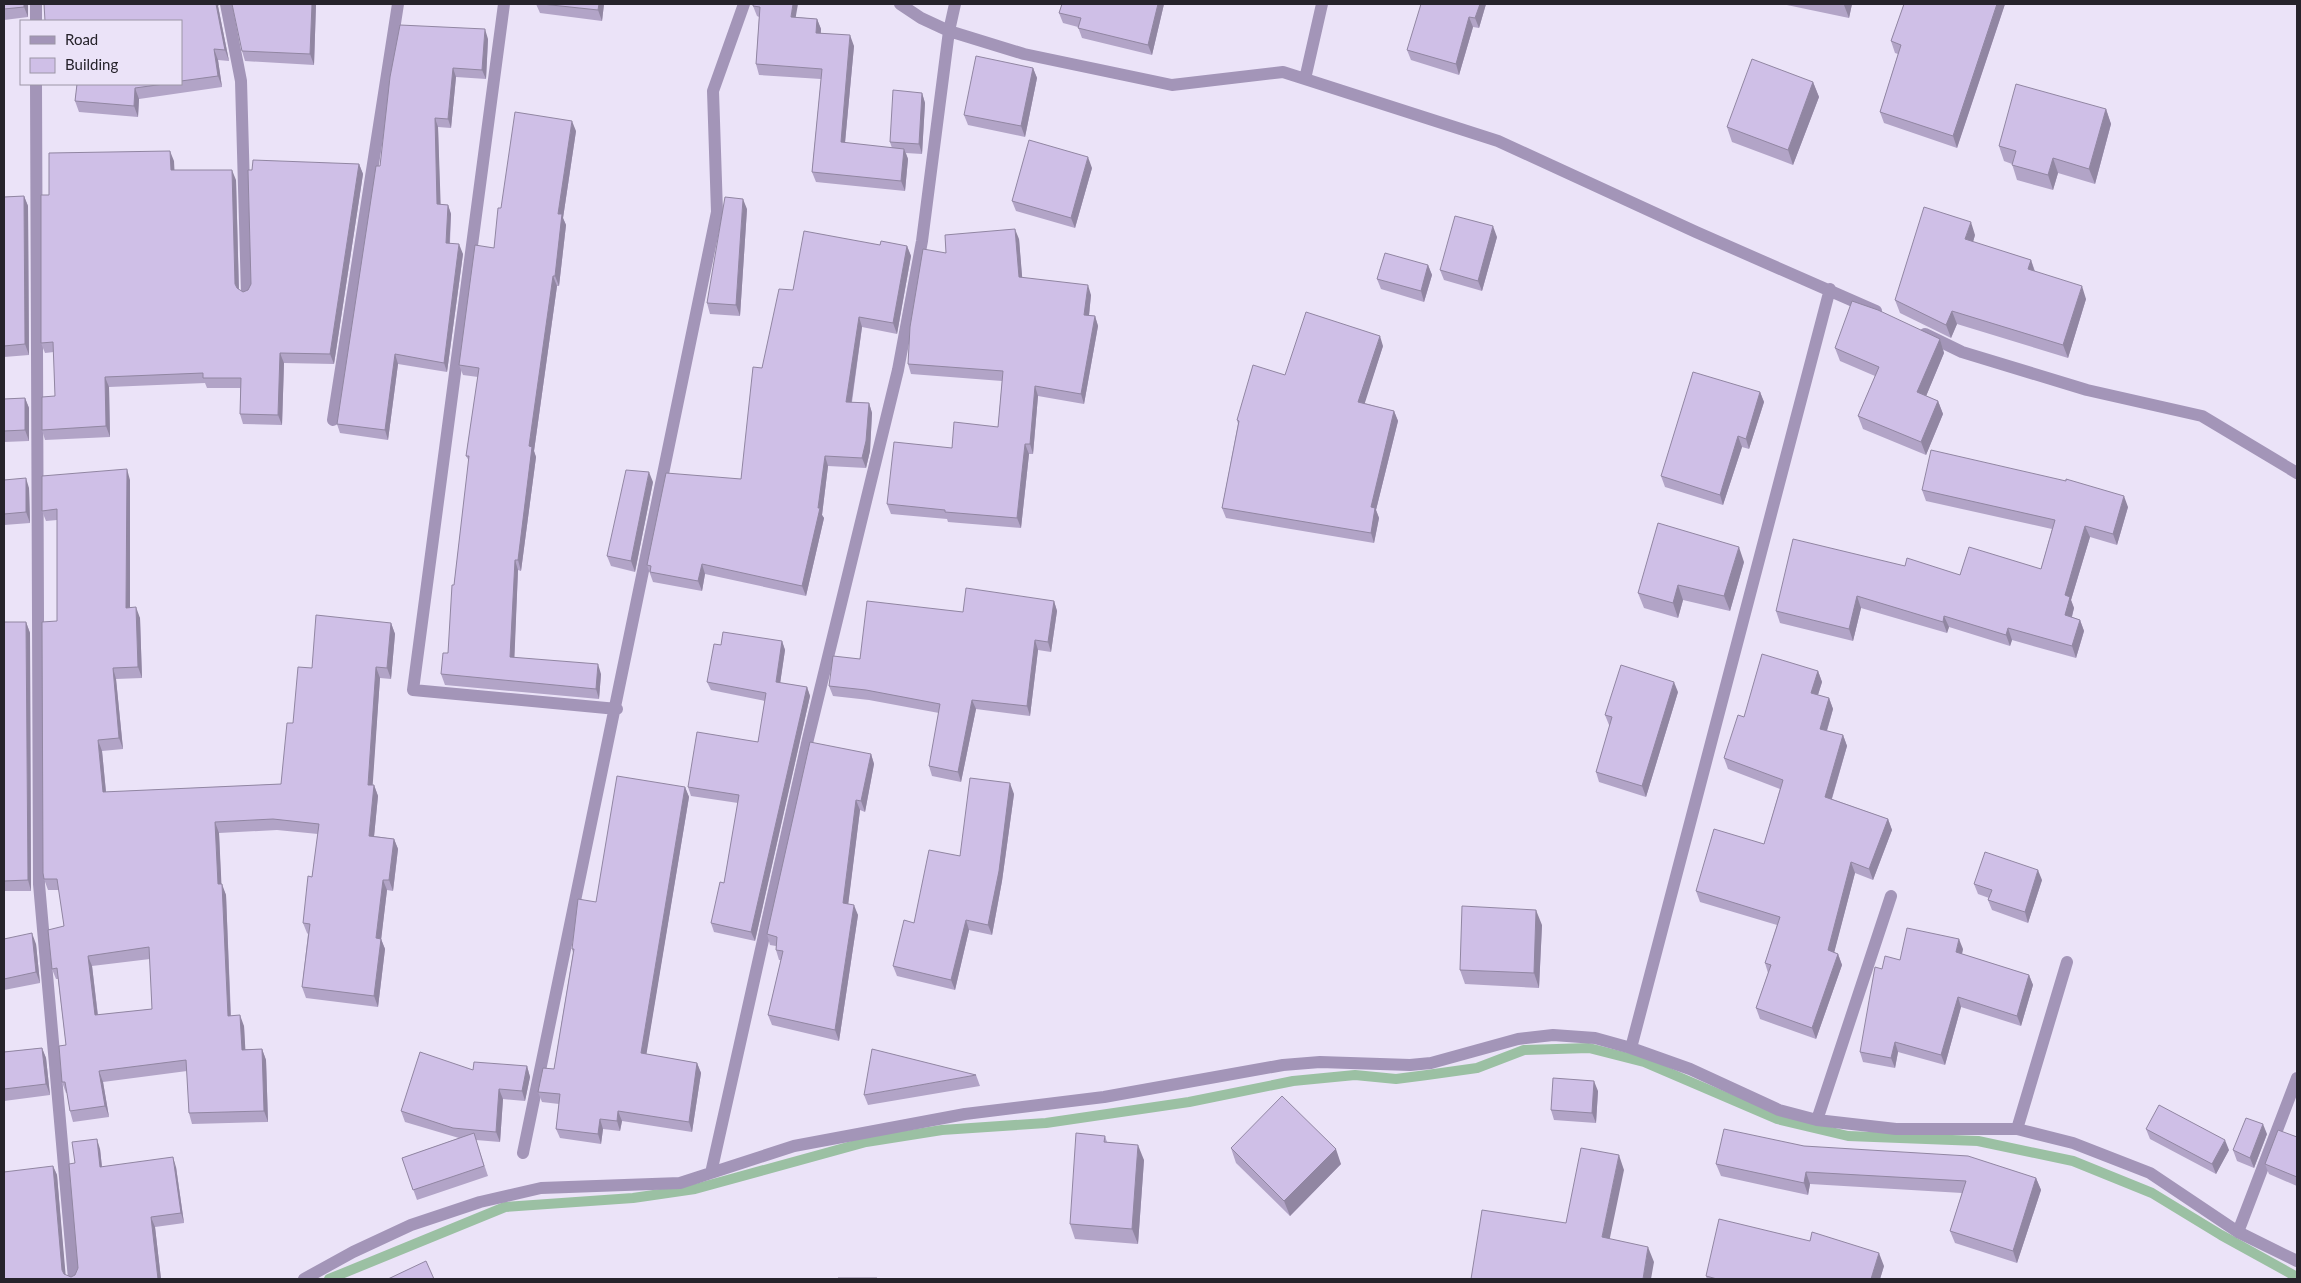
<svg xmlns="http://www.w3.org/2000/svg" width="2301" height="1283" font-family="Lato,sans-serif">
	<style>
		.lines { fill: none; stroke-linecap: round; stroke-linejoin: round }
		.stream { stroke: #9bc0a3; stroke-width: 10 }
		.minor { stroke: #a395b8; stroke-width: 12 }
		.wall { fill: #b2a4c7; fill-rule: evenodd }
		.shaded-wall { fill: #9186a2 }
		.building { fill: #cfbfe7; stroke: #9186a2; fill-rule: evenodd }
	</style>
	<rect width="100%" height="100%" fill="#ebe3f8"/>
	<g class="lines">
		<path class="stream" d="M329,1279l176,-72 128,-9 62,-9 171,-47 76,-12 104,-7 143,-21 104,-21 62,-6 41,4 31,-4 50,-7 47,-18 65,-2 55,14 133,57 71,17 130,5 95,20 79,32 69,42 76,42"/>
		<path class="minor" d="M36,4v17
			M226,4l15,77 6,213
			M504,4l-91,686 204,19
			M900,4l21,14 28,13 75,23 148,31 111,-13 22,7 193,62 198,91 180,79
			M1305,79l17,-75
			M36,84l3,800 35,395
			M1925,334l37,18 125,38 115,26 95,57
			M333,420l65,-416
			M1631,1048l199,-759
			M1817,1120l74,-224
			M2017,1129l50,-167
			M523,1153l194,-941 -4,-121 31,-87
			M711,1173l97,-434 90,-369 24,-129 27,-210 6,-27
			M2238,1232l59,-154
			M304,1279l49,-27 58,-27 69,-23 61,-14 139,-5 114,-37 171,-32 139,-17 179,-32 37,-3 90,3 21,-2 87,-24 35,-4 42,3 36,10 59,21 89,41 38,10 79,9h121l56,14 77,30 88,59 59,29"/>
	</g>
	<path class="wall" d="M4,4h24v13l-24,3z
		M44,4h175l-1,2 11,55 -11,-1 4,27 -83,12 -1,18 -59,-5 -4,-11 2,-17h104v-63z
		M232,4h84l-2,61 -69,-4 -3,-10z
		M536,4h68l-2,17 -62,-8z
		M753,4l43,13 21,2 4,10v4l33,13 -9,97 47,5 -2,-6 32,-49 3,10 -3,51 -16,-1 2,6 -3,32 -89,-9 -4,-10 9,-93 -62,-4 -3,-11 3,-47 -2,-1 -4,-10z
		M1164,4l-12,51 -70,-17 -4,-11 -15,-4 -4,-10z
		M1486,4l-7,24 -6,-1 -14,48 -48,-15 -4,-10z
		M1782,4h70l-3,14z
		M1904,4h101l-48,144 -73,-25 -4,-11 18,-58 -3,-1 -4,-12z
		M488,39l-2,40 -30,-2 -5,51 -13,-1 2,77 8,1 3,9 -1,29 13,11 -16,118 -49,-8 -10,76 -48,-7 -3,-9 43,-258 10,-89z
		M1033,68l4,10 -12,59 -57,-12 -4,-10z
		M1813,82l6,15 -26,68 -61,-23 -5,-15z
		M2106,109l5,15 -16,60 -37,-11 -5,17 -36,-10 -5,-16 -8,-3 -5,-15z
		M576,131l-13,87 3,7 -7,61h-2l-23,165 2,6 -15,114 -3,-1 -4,88 87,16 -2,25 -154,-14 -4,-11 7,-21 6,-68 15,-124 -3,-5 12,-79 -15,-2 -4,-10 35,-117 7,-40z
		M174,161v9l62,10 3,110 4,2 5,-2 111,-126 4,10 -29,190 -50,-1 -2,62 -39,-1 -3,-10v-26h-33l-2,-5 -96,4 1,50 -65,3 -3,-10 13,-34 -1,-44 -9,1 -4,-10 8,-148z
		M1092,168l-17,60 -59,-17 -4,-10z
		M24,196l4,10 1,149 -25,2v-160z
		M747,209l-7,107 -30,-2 -3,-11z
		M1975,235l-2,7 58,18 4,11 51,28 -18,59 -111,-34 -6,14 -51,-25 -5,-13z
		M1497,237l-15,54 -38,-11 -4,-10z
		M1019,239l3,39 69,17 -2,20 6,1 3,10 -14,78 -46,-8 -5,58h-4l-8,74 -73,-6 -1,-3 -56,-5 -4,-10 65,-56 46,-21 4,-46 -91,-7 -3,-10 38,-111z
		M880,245l27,1 4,10 -14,78 -35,-7 -10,75 17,1 3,10 -2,38 -4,17 -38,-2 -6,49 2,3 -18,78 -101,-22 -3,17 -49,-9 -6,-17 94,-86 21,-111 31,-78z
		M1428,265l4,10 -8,27 -43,-13 -4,-10z
		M1940,339l4,14 -18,43 12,5 5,13 -17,41 -63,-26 -5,-13 17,-40 -35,-15 -5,-13z
		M1383,346l-19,57 30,8 4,10 -22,89 3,8 -5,25 -148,-25 -4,-10 16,-84 -1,-4z
		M1760,392l4,10 -15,47 -7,-2 -19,58 -58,-18 -4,-11z
		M25,398l4,10v33l-25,1v-43z
		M4,480l25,8 1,35 -26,2z
		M130,480v128l10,10 2,60 -26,1 7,70 -21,2 4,41 175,-8 12,-61 19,-55 79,-45 4,11 -4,45 -11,-1 -8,107h2l4,11 -4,40 20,3 4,10 -5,42 -6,-1 -6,49 4,10 -7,58 -72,-9 -4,-11 6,-53 -1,-1 -4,-10 9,-46 6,-43 -41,-4 -58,3 2,51 5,11 5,121 13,10 1,23h17l4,11 2,62 -76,2 -3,-11 -2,-42 -84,11 6,35 -36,5 -3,-11 -3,-18h-1l-4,-11 4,-37 -8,-66h-2l-4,-10 12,-43 -5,-36h-11l-4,-11 13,-258v-101l-11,1 -4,-10zM150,959l2,50 -54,6 -6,-49z
		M653,482l-18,90 -24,-6 -4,-10z
		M1922,490l206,17 -11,38 -27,-8 -19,63 3,8 -2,9 8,3 4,11 -8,27 -64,-18 -2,6 -61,-19 -2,6 -86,-25 -8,33 -73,-18 -4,-12 129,-45 55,9 81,-6 11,-40 -126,-28z
		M1744,562l-14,49 -47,-11 -5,18 -34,-10 -6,-15z
		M1054,601l3,10 -6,41 -13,-2 -8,66 -54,-7 -15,73 -29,-6 -3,-10 10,-53 -70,-13 -36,-4 -4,-10 31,-27 103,-47z
		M4,622h22l4,11 1,258h-27z
		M782,641l3,9 -5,33 27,4 3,9 -55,245 -41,-9 -3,-9 13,-40 14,-80 -47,-7 -3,-9 70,-45 7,-41 -54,-11 -4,-8 14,-37z
		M1818,671l4,11 -4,13 11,3 4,11 -6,22 16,4 4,11 -15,53 56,20 4,11 -19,50 -18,-7 -21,79 4,2 4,11 -26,74 -56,-20 -4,-11 12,-35 -3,-10 12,-38 -77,-23 -4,-11 68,-47 16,-55 -52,-20 -4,-11 20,-41z
		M1678,692l-32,105 -47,-15 -3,-10 14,-47h-1l-4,-10z
		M871,754l3,10 -9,48 -5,-2 -12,94 10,11 -19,126 -67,-16 -4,-10 13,-55h-2l-3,-10v-4l-6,-1 -3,-11z
		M685,787l4,10 -43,257 51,9 4,10 -9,59 -70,-11 -2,10 -17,-2 -2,15 -41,-6 -4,-9 3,-25 -17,-2 -4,-10 16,-23 19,-116 -1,-4 24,-47z
		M1014,794l-12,87 -10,54 -23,-5 -14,60 -58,-14 -4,-10 67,-110z
		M2042,880l-14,43 -36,-13 -4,-10 1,-2 -11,-4 -4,-10z
		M1542,925l-3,63 -74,-4 -5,-14z
		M4,939l32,5 4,39 -36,7z
		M1963,949l-1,5 67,21 4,10 -12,41 -60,-19 -16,58 -47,-13 -3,16 -32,-6 -3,-10 22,-83 18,-9z
		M42,1048l4,10 4,37 -46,6v-49z
		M527,1066l3,11 -5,24 -22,-2 -3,43 -24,-2 12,36 -71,24 -15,-42 57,-20 -54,-16 -4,-11 72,-41z
		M976,1075l4,11 -112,19 -4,-10z
		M1598,1091l-2,32 -42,-3 -3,-10z
		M2146,1129l83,21 -13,24 -66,-35z
		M2267,1134l-13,34 -17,-7 -4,-11z
		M1105,1136l2,6 37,18 -6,84 -63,-5 -5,-15z
		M2297,1137v49l-28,-12 -4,-10z
		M1804,1146l232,32 5,12 -24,73 -62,-20 -5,-12 12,-38 -152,-9 -2,11 -87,-19 -5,-12z
		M1231,1148l110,16 -51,52 -54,-53z
		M100,1149l2,18h74l8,56 -29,4 6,52h-157l49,-113 4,9 8,100 6,2 4,-2 3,-7 -3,-105z
		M1884,1266l-4,13h-173l-1,-3z"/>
	<path class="shaded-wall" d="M24,4h4v13l-4,-10z
		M216,4h3l-1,2 11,55 -4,-11z
		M312,4h4l-2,61 -4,-11z
		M599,4h5l-2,17 -4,-11z
		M793,4h5l-4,23 -3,-10z
		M1158,4h6l-12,51 -4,-10z
		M1480,4h6l-7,24 -4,-10z
		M1844,4h8l-3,14 -5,-13z
		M1997,4h8l-48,144 -4,-12z
		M1469,17l4,10 -14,48 -3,-11z
		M817,19l4,10 -1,14 -4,-10z
		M485,29l3,10 -2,40 -4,-9z
		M850,35l4,11 -10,107 -3,-11z
		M214,49l4,11 4,27 -4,-11z
		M453,68l3,9 -5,51 -3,-9z
		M1033,68l4,10 -12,59 -4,-11z
		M1813,82l6,15 -26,68 -5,-15z
		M135,88l4,11 -1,18 -4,-11z
		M922,93l3,10 -3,51 -3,-10z
		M2106,109l5,15 -16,60 -6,-15z
		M435,118l3,9 3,87 -4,-10z
		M572,121l4,10 -13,87 3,7 -7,61 -4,-10 3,-62z
		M904,149l4,10 -3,32 -4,-10z
		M170,151l4,10 1,20 -4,-11z
		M1088,157l4,11 -17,60 -4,-10z
		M2053,158l5,15 -5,17 -5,-15z
		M359,164l4,10 -29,190 -4,-10z
		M232,170l4,10 3,114 -4,-10z
		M24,196l4,10 1,149 -4,-11z
		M743,199l4,10 -7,107 -4,-11z
		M448,205l3,9 -2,38 -3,-9z
		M1971,222l4,13 -5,17 -5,-13z
		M1493,226l4,11 -15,54 -4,-10z
		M1015,229l4,10 4,48 -4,-10z
		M459,244l4,10 -16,118 -3,-9z
		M907,246l4,10 -14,78 -4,-11z
		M2031,260l4,13 -7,-4z
		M1428,265l4,10 -8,27 -3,-11z
		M553,276l4,10 -23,165 2,6 -15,114 -3,-11 11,-114z
		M1088,285l3,10 -3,30 -4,-10z
		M2082,286l4,13 -18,59 -5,-13z
		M1952,311l5,13 -6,14 -5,-13z
		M1095,316l3,10 -14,78 -3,-10z
		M859,317l3,10 -12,85 -4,-10z
		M1380,336l3,10 -21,66 -4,-10z
		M1940,339l4,14 -22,53 -5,-14z
		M280,353l4,10 -2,62 -4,-10z
		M395,354l3,10 -10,76 -3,-10z
		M105,377l4,10 1,50 -4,-11z
		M1035,386l3,10 -5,58 -3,-10z
		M1760,392l4,10 -15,47 -3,-10z
		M25,398l4,10v33l-4,-11z
		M1938,401l5,13 -17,41 -5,-13z
		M869,403l3,10 -2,38 -4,17 -4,-10z
		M1394,411l4,10 -22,89 3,8 -5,25 -3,-10v-26z
		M1738,436l4,11 -19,58 -3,-10z
		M1025,444l4,10 -8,74 -4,-10z
		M825,456l3,10 -6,49 2,3 -18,78 -4,-10 16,-78z
		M127,469l3,11v138l-4,-10z
		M649,472l4,10 -18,90 -4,-11z
		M26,478l3,10 1,35 -4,-11z
		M2124,496l4,11 -11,38 -4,-11z
		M2085,526l5,11 -19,63 3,8 -5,19 -4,-12v-20z
		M1739,547l5,15 -14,49 -6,-15z
		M515,560l3,10 -4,98 -4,-11z
		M702,564l3,10 -3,17 -4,-10z
		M1678,585l5,15 -5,18 -5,-15z
		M1857,596l4,12 -8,33 -4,-12z
		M1054,601l3,10 -6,41 -3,-10z
		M136,607l4,11 2,60 -4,-11z
		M1944,616l5,11 -2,6 -4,-11z
		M2080,620l4,11 -8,27 -4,-12z
		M26,622l4,11 1,258 -3,-11z
		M391,623l4,11 -4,45 -4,-11z
		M2008,628l4,12 -2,6 -4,-11z
		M1035,640l3,10 -8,66 -3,-10z
		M782,641l3,9 -6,41 -3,-9z
		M598,664l3,10 -2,25 -3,-10z
		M376,667l4,11 -8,117 -4,-10z
		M113,668l3,11 7,70 -4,-11z
		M1818,671l4,11 -7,22 -4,-11z
		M1674,682l4,10 -32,105 -4,-11z
		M807,687l3,9 -55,245 -4,-9z
		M1829,698l4,11 -9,31 -4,-11z
		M972,700l4,9 -15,73 -3,-10z
		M1843,735l4,11 -18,62 -4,-11z
		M98,740l4,11 5,52 -4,-11z
		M871,754l3,10 -9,48 -4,-11z
		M1010,783l4,11 -12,87 -10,54 -4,-10z
		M374,785l4,11 -5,51 -4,-11z
		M685,787l4,10 -44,266 -4,-10z
		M856,800l4,10 -13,104 -4,-11z
		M1888,819l4,11 -19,50 -4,-11z
		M215,822l4,11 3,62 -4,-11z
		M394,839l4,10 -5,42 -4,-11z
		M1851,862l4,11 -23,88 -4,-11z
		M2038,870l4,10 -14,43 -3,-11z
		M383,880l4,10 -7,59 -4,-11z
		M222,884l4,11 5,131 -3,-10z
		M854,905l4,10 -19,126 -4,-11z
		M1536,910l6,15 -3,63 -5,-15z
		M966,920l3,10 -14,60 -4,-10z
		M32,933l4,11 4,39 -4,-11z
		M381,939l4,10 -7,58 -4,-11z
		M1959,939l4,10 -3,13 -4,-10z
		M1838,954l4,11 -26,74 -4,-11z
		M88,956l4,10 7,60 -4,-11z
		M2029,975l4,10 -12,41 -4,-10z
		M1958,997l3,10 -16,58 -4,-10z
		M240,1015l4,11 2,34 -4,-10z
		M1895,1042l3,10 -3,16 -4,-10z
		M42,1048l4,10 4,37 -4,-11z
		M262,1049l4,11 2,62 -4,-11z
		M697,1063l4,10 -9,59 -3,-10z
		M527,1066l3,11 -5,24 -3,-10z
		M99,1071l4,11 6,35 -4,-11z
		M1594,1081l4,10 -2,32 -4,-10z
		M499,1089l4,10 -3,43 -4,-10z
		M618,1111l4,10 -2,10 -3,-10z
		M600,1119l3,10 -2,15 -3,-10z
		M2263,1124l4,10 -13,34 -4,-10z
		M97,1139l3,10 3,28 -3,-10z
		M2225,1140l4,10 -13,24 -4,-10z
		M1138,1145l6,15 -6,84 -6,-15z
		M1336,1149l5,15 -51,52 -6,-15z
		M1619,1155l5,15 -17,82 -5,-15z
		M173,1157l3,10 8,56 -3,-10z
		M53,1166l4,9 9,104 -4,-9z
		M1806,1172l4,12 -2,11 -4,-12z
		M2036,1178l5,12 -24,73 -4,-12z
		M151,1217l4,10 6,52h-3z
		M1648,1247l6,15 -3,17h-8z
		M1879,1253l5,13 -4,13h-9z"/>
	<path class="building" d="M4,4h20v3l-20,2z
		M44,4h172l9,46 -11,-1 4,27 -37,5v-60h-136z
		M232,4h80l-2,50 -68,-3z
		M542,4h57l-1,6z
		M753,4h40l-2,13 26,2 -1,14 34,2 -9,107 63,7 -3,32 -89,-9 10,-103 -66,-5 4,-57 -7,-1z
		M1062,4h96l-10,41 -70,-17 3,-10 -22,-5z
		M1421,4h59l-5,14 -6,-1 -13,47 -49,-14z
		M1904,4h93l-44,132 -73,-24 21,-67 -10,-4z
		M400,25l85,4 -3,41 -29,-2 -5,51 -13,-1 2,86 11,1 -2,38 13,1 -15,119 -49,-9 -10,76 -48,-6 39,-258h4l10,-89z
		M976,56l57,12 -12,58 -57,-11z
		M1752,59l61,23 -25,68 -61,-23z
		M77,84h87l-29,4 -1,18 -59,-5z
		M2016,84l90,25 -17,60 -36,-11 -5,17 -36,-10 4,-14 -17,-5z
		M893,90l29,3 -3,51 -29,-2z
		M515,112l57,9 -14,93h4l-7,62h-2l-24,170 3,1 -14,113h-3l-5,97 88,7 -2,25 -155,-15 2,-21h5l4,-68h2l15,-129h-3l13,-88 -20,-3 16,-120 19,3 4,-40h3z
		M1029,140l59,17 -17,61 -59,-17z
		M170,151l1,19h61l3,114 2,4 6,4 5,-2 3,-6 -3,-114h4l1,-10 106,4 -29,190 -50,-1 -2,62 -38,-1 1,-36h-38v-5l-98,4 1,49 -64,4v-33l13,-1 -2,-54 -12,1v-148h8v-42z
		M24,196l1,148 -21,2v-149z
		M725,197l18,2 -7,106 -29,-2z
		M1924,207l47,15 -6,17 66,21 -3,9 54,17 -19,59 -111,-34 -6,14 -51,-25z
		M1455,216l38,10 -15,55 -38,-11z
		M1015,229l4,48 69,8 -4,30 11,1 -14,78 -46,-8 -5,58h-5l-8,74 -72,-6v-2l-58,-6 7,-62 58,6 2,-26 44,5 5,-56 -95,-7 2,-37 13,-78 23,4 -1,-18z
		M804,231l76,14 1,-4 26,5 -14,77 -34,-6 -13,85 23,1 -3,38 -4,17 -37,-2 -7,52h2l-18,78 -100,-22 -4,17 -48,-9 1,-6 -4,-1 19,-92 75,6 12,-112 9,1 17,-79 14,1z
		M1385,253l43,12 -7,26 -44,-12z
		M1852,301l26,9 62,29 -23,53 21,9 -17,41 -63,-26 21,-49 -44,-19z
		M1306,312l74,24 -22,66 36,9 -23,96 4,1 -4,25 -149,-25 17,-87 -2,-1 16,-55 32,10z
		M1693,372l67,20 -14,47 -8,-3 -18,59 -59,-19z
		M25,398v32l-21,1v-32z
		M1931,450l135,31v-2l58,17 -11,38 -28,-8 -20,69 5,2 -5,18 15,5 -8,26 -64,-18 -2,7 -62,-19 -1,6 -86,-26 -8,33 -73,-18 17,-72 112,27 2,-8 53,17 9,-28 72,22 14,-49 -133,-30z
		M127,469l-1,139 10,-1 2,60 -25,1 6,70 -21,2 5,52 178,-8 6,-61h6l5,-56 14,1 4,-53 75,8 -4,45 -11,-1 -8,118h6l-5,51 25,3 -5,41h-6l-7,58 5,1 -7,57 -72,-9 8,-63 -7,-1 5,-47 4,1 7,-53 -46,-5 -58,3 3,62h4l6,132 12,-1 2,35 20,-1 2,62 -75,2 -3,-53 -87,11 6,35 -35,5 -5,-29h-3l-3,-36 7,-1 -9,-77 -5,1 -4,-39 16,-4 -7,-47h-13l-1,-6 -1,-251 15,-1v-112l-15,2v-35zM149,947l3,62 -57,6 -7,-59z
		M626,470l23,2 -18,89 -24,-5z
		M26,478v34l-22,2v-34z
		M1658,523l81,24 -15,49 -46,-11 -5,18 -35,-10z
		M966,588l88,13 -6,41 -13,-2 -8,66 -55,-6 -14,72 -29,-6 11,-62 -74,-14 -37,-4 4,-30 27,3 7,-58 96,11z
		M4,622h22l2,258 -24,1z
		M723,632l59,9 -6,41 31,5 -56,245 -40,-9 9,-41 4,1 15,-88 -51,-8 9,-55 61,10 8,-49 -59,-11 7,-38 7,1z
		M1762,654l56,17 -7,22 18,5 -9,31 23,6 -18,62 63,22 -19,50 -18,-7 -23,88 10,4 -26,74 -56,-20 15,-43 -6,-2 15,-46 -84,-26 18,-62 50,15 19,-64 -59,-22 14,-43 6,2z
		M1621,665l53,17 -32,104 -46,-14 16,-55 -7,-2z
		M810,742l61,12 -10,47 -5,-1 -13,103 11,2 -19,125 -67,-15 15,-64 -7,-1 1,-13 -10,-3z
		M617,776l68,11 -44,266 56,10 -8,59 -71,-11 -1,10 -17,-2 -2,15 -42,-5 4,-35 -22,-2 5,-24 11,1 20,-120h-2l6,-50 18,3z
		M970,778l40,5 -11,88 -11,54 -22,-5 -15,60 -58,-14 11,-46 10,3 15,-73 31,6z
		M1985,852l53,18 -13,42 -37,-12 4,-10 -18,-6z
		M1462,906l74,4 -2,63 -74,-3z
		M1907,928l52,11 -3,13 73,23 -12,41 -59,-19 -17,58 -46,-13 -4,16 -31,-6 15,-85 7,2 3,-13 15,4z
		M32,933l4,39 -32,7v-40z
		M42,1048l4,36 -42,5v-37z
		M872,1049l104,26 -112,20z
		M420,1052l53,18 1,-8 53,4 -5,25 -23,-2 -3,43 -43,-4 -52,-17z
		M1553,1078l41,3 -2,32 -41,-3z
		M1282,1096l54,53 -52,52 -53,-53z
		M2159,1105l66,35 -13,24 -66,-35z
		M2246,1118l17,6 -13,34 -17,-8z
		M1724,1129l80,17 164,10 68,22 -23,73 -63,-20 16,-50 -160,-9 -2,11 -88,-19z
		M2278,1130l19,7v40l-32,-13z
		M474,1133l10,33 -71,24 -11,-32z
		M1076,1133l29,3 -1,6 34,3 -6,84 -62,-5z
		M97,1139l3,28 73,-10 8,56 -30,4 7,62h-154v-107l49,-6 9,104 2,4 7,3 4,-2 3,-7 -9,-104 6,-1 -3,-21z
		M1581,1148l38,7 -17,82 46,10 -5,32h-172l11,-69 84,13z
		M1719,1219l91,22 2,-9 67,21 -8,26h-154l-11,-3z
		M426,1261l8,18h-46z
		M838,1278h39v1h-39z"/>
	<rect width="2301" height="1283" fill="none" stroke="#26232b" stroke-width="10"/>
	<rect x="20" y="20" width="162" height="65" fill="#ebe3f8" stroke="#9c96a6"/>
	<rect x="30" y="36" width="25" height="8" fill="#a395b8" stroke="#9c96a6"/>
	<text x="65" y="45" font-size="15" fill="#26232b">Road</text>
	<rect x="30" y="58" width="25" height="15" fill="#cfbfe7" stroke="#9c96a6"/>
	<text x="65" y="70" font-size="15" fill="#26232b">Building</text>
</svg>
